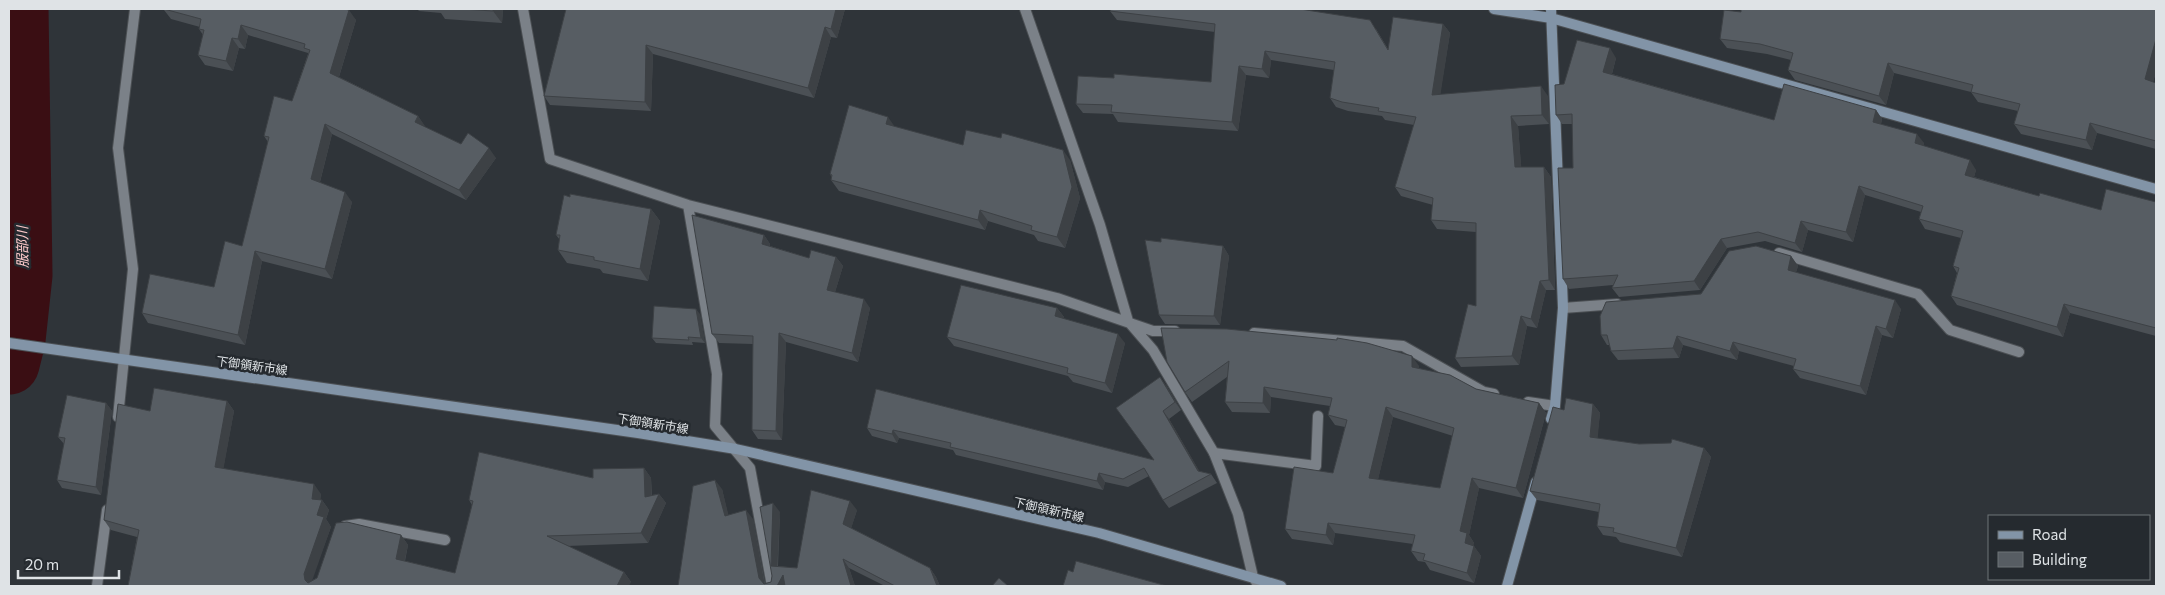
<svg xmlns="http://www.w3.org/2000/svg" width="2165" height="595" font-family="Commissioner,'Noto Sans JP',sans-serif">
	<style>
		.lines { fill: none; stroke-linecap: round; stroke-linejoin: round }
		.river { stroke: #3a0e13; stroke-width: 61 }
		.lane-casing { stroke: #4b4f53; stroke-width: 12 }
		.street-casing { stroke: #4b4f53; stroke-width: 12 }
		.secondary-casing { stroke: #4b4f53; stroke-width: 12 }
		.lane { stroke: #7b8188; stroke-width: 10 }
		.street { stroke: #7b8188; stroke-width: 10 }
		.secondary { stroke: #8294a7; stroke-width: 10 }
		.wall { fill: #4b5055; fill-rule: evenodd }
		.shaded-wall { fill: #3d4145 }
		.building { fill: #575d63; stroke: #3d4145; fill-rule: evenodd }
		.labels { text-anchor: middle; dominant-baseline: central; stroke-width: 5; stroke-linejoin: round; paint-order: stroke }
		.street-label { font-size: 12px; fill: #dfe3e6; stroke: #252a2f }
		.water-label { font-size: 14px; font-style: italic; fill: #fecbcb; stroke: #252a2f }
	</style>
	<rect width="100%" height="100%" fill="#2f3439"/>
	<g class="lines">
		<path class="river" d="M9,364l6,-24 7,-65 -4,-266"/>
		<g class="lane-casing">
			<path id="lane" d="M1214,453l102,13 2,-50"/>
		</g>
		<g class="street-casing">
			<path id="street" d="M523,9l27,150 138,46 369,93 96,33h22
				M1025,9l75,216 28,96 25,29 61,103 24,61 15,63 6,9
				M688,205l29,169 -2,52 35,42 22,118
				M1779,253l139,41 32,36 69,22
				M1563,308l54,-4
				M1254,333l149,13 81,46 10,2
				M1528,402l27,4
				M118,417l15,-148 -15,-121 17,-139
				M345,526l14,-2 86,16
				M97,586l10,-76"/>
		</g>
		<g class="secondary-casing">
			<path id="secondary" d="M1494,9l57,9 605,171
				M1551,9l12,299 -8,98 -4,13
				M9,343l629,90 98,16 363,84 182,53
				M1507,586l29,-104"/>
		</g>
		<use href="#lane" class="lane"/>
		<use href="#street" class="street"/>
		<use href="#secondary" class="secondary"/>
	</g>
	<path class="wall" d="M160,9h184l12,11 -17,57 79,39 7,11 36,17 35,14 -30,42 -134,-66 -12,48 32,20 -20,77 -70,-18 -17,84 -97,-22 -6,-10 72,-26 28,-41 26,-104 -4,-6 28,-35 16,-47v-1l-60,-18 -3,14 -6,-1 -6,23 -28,-6 -7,-10 5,-20 -4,-6 1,-2 -29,-8 -7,-9z
		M417,9h86l-1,14 -57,-4 -4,-6 -22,-2z
		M566,9h279l-8,29 -6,-1 -17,61 -161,-44 -2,57 -101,-6 -6,-9z
		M2156,9v63l-3,10 3,1v66l-59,-16 -5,17 -71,-16 -7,-10 4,-13 -40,-9 -7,-10 -77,-19 -8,32 -91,-25 -7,-10 3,-10 -24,-6 -40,-6 -7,-9 21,-27z
		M1110,11l266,18 12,20 55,-25 7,9 -10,61 108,2 1,28 -31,2 3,41h23l7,10 4,113h-9l-9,38 -10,-2 -8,39 -58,2 -6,-9 21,-52v-74l-39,-3 -6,-9 2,-15 -32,-9 -6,-9 19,-62 -29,-5 -3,-4 -34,-5 -12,-4 -6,-9 4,-28 -63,-10 -2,18 -23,-3 -8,56 -120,-9 -5,-8 -30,-1 -7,-9 38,-26 97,4 4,-50 -98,-12z
		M1616,58l-4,16 162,46 102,-10 6,9 -1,5 43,19 -1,3 53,24 -2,7 65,19 62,14 55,-8v134l-86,-23 -7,24 -106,-32 -6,-9 6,-23 -4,-7 8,-28 -36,-9 -6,-10 2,-7 -56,-17 -12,47 -45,-12 -6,22 -37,-11 -38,7 -27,42 -81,7 -7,-9 1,-3 -44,4 -6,-10 10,-111 -1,-44h-10l-6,-9 8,-31z
		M895,127l68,18 38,-7 69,22 10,38 -15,50 -27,-7 -4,-6 -46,-14 -3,9 -146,-39 -8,-11 1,-2 -2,-4z
		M570,197l81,12 9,12 -12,60 -45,-8 -3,-4 -33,-6 -9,-13 2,-10 -4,-5z
		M764,235l6,9v2l39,12 27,-1 7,9 -8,26 35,16 -12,54 -72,-20 -4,98 -24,-1 -6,-9 1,-86 -34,-1 -7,-9z
		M1161,242l62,4 6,10 -9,69 -55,-1 -6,-9z
		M1791,256l7,10 -2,6 105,37 -8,29 -11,-3 -16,60 -66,-17 -7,-9 1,-3 -55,-15 -2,9 -54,-15 -4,13 -61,2 -7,-9 -1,-6h-3l-6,-10z
		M1057,308l7,9 -1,2 62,24 -13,50 -39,-11 -5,-6 -114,-30 -7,-9z
		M700,314l5,29 -13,-1 1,3 -37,-2 -4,-5z
		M1367,343l52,23v2l57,21 63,14 7,10 -23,85 -44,-10 -10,47 5,8 -1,2 8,11 -7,27 -44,-13 -5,-8 -7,-1 -7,-10 2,-7 -78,-11 -2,12 -41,-6 -7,-10 48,-56 12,-46 -10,-2 -7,-10 2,-9 -59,-9 -1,16 -38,-1 -7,-10 2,-25 -35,25 -7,-10 -18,-30zM1393,417l60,19 -13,52 -62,-9z
		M1166,385l15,25 -12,9 30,52 12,3 6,9 -48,25 -6,-8 -14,-24 -21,11 -23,-5 -2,8 -147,-35 -3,-5 -54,-12 -2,5 -25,-7 -5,-8 9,-39 278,71z
		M227,401l7,10 -11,58 98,25 -1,6h2l7,10 -3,9 5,8 -20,54 90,-46 7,10 -3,16 50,12 17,-68 -3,-5 175,-32 7,10 1,17 7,-1 7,9 -18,40 -81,3 57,26 7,10 -503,4 9,-49 -26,-7 -7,-10 46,-109z
		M106,403l6,8 -11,84 -39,-7 -5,-8 7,-36 -6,-7z
		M1593,404l7,9 -3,25 42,6 65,4 7,9 -29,100 -62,-15 -4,-5 -13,-2 -6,-9 2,-14 -62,-12 -7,-9z
		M722,489l6,26 25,4 12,64 6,-1 1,-6 8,-64 -2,54 19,2 60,-58 -6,18 79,40 6,9 4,9h-55l-36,-18 6,18h-177z"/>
	<path class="shaded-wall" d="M493,9h10l-1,14 -9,-12z
		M836,9h9l-8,29 -6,-9z
		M349,10l7,10 -19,63 -7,-10z
		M1443,24l7,9 -11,71 -7,-9z
		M241,25l7,10 -3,14 -7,-10z
		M825,27l6,10 -17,61 -6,-10z
		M232,38l7,10 -6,23 -7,-10z
		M2156,39v33l-5,17 -6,-10z
		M646,45l7,9 -2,57 -6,-9z
		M1610,48l6,10 -6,23 -7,-9z
		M1265,51l6,9 -2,18 -7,-9z
		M1888,63l6,10 -8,32 -7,-9z
		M1239,66l7,9 -8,56 -6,-9z
		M1541,86l7,10 1,28 -7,-9z
		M1876,110l6,9 -3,12 -6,-9z
		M418,116l7,10 -3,6 -7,-10z
		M1511,116l7,10 4,50 -7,-9z
		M888,117l7,10 -9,-3z
		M2090,123l7,10 -5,17 -6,-10z
		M325,124l7,10 -14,55 -7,-10z
		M1917,134l7,9 -3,9 -6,-9z
		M489,148l7,10 -30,42 -7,-10z
		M1063,150l7,10 10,38 -15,50 -8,-11z
		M1970,160l6,10 -4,14 -7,-9z
		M1544,167l7,10 4,113 -6,-10z
		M1859,186l6,9 -12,47 -7,-10z
		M345,192l7,10 -20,77 -7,-10z
		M651,209l9,12 -12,60 -8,-12z
		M980,210l8,11 -3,9 -7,-10z
		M1801,221l7,9 -6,22 -7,-9z
		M764,235l6,9 -2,9 -6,-9z
		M1721,239l6,9 -27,42 -6,-9z
		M1223,246l6,10 -9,69 -6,-9z
		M255,251l7,10 -17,84 -7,-10z
		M1791,256l7,10 -4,13 -6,-9z
		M836,257l7,9 -10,33 -6,-9z
		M1540,281l6,9 -9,38 -6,-9z
		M864,299l6,9 -12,54 -6,-9z
		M1895,300l6,9 -8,29 -7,-9z
		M2064,304l6,9 -7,24 -6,-10z
		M1057,308l7,9 -2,9 -7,-10z
		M696,309l4,5 5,29 -4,-5z
		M1521,316l6,10 -8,39 -7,-9z
		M1876,326l6,9 -16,60 -6,-9z
		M779,333l7,9 -4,98 -6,-9z
		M1118,334l7,9 -13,50 -7,-10z
		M1677,336l6,9 -4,13 -6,-10z
		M1733,342l6,9 -2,9 -7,-9z
		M1412,356l7,10v11l-7,-10z
		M1160,377l6,8 15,25 -6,-8z
		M1264,387l7,10 -1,16 -7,-10z
		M227,401l7,10 -12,66 -7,-10z
		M106,403l6,8 -11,84 -5,-8z
		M1539,403l7,10 -23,85 -7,-10z
		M1593,404l7,9 -3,33 -7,-9z
		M1386,407l7,10 -17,71 -7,-10z
		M1163,411l6,8 35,60 -6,-8z
		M893,430l6,8 -2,5 -5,-9z
		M1704,448l7,9 -29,100 -6,-9z
		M644,468l7,10 1,29 -7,-10z
		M1099,473l6,9 -2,8 -6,-9z
		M1472,478l7,10 -10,47 5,8 -2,10 -7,-10 -5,-12z
		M715,480l7,9 9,36 -6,-9z
		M314,484l7,10 -2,15 -7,-10z
		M659,494l7,9 -18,40 -7,-10z
		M322,500l7,10 -3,9 5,8 -20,57 -6,-4 -1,-6 13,-59z
		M850,501l7,9 -7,22 -7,-8z
		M773,503l7,9 -3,62 -6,-8z
		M746,510l7,9 12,67 -6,-8z
		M1328,523l7,10 -2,12 -7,-10z
		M401,535l7,10 -5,23 -7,-9z
		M1474,546l7,10 -7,27 -7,-10z
		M843,559l6,9 6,18h-4z
		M930,568l6,9 4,9h-3z
		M624,572l7,10 -2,4h-12z
		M783,575l5,11h-11z"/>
	<path class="building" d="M164,9h180l5,1 -19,63 88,43 -3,6 46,22 7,-11 21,15 -30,42 -134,-66 -14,55 34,13 -20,77 -70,-18 -17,84 -96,-22 8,-39 64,13 11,-46 17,5 27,-109 -5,-1 10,-40 18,5 18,-51 -6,-2 1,-4 -64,-19 -3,14 -6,-1 -6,23 -28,-6 6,-25 -5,-1 2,-10z
		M462,9h31v2z
		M566,9h270l-5,20 -6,-2 -17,61 -162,-43 -1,57 -101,-6z
		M1111,9h189l70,11 18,30 5,-33 50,7 -11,71 109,-9 1,29 -31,1 4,51h29l5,113 -9,1 -9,38 -10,-3 -9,40 -57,2 13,-54 8,2v-83l-45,-3 2,-22 -38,-11 21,-70 -38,-6 1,-3 -37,-6 -12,-4 5,-36 -70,-11 -3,18 -23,-3 -7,56 -121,-10 1,-7 -36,-1 2,-28 36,2v-4l97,8 4,-58 -105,-13z
		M1741,9h415v30l-11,40 11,4v58l-66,-18 -4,17 -72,-16 6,-20 -49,-12 2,-7 -85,-22 -9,33 -91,-26 5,-17 -33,-9 -40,-5 4,-29 17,2z
		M1577,40l33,8 -7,24 171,48 10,-36 92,26 -3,12 44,12 -2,9 55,17 -5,15 74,21 1,-3 61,17 5,-21 50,13v126l-92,-24 -7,23 -106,-31 8,-28 -6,-2 10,-35 -44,-12 4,-13 -64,-20 -13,46 -45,-11 -6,22 -37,-11 -37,7 -27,42 -82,7 6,-13 -55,4 -5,-111h15l-1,-54 -16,1 -1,-30 9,-1z
		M849,105l39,12 -2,7 77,21 3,-15 35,8 1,-5 61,17 9,37 -15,50 -26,-7 1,-4 -52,-16 -2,10 -147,-40 1,-5 -2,-1z
		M570,194l81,15 -11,60 -46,-9v-3l-36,-7 2,-15h-4l8,-40 6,2z
		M692,215l72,20 -2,9 47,14 2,-8 25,7 -9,33 37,9 -12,54 -73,-20 -3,98 -24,-1 1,-94 -41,-2z
		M1161,238l62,8 -9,70 -55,-1 -14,-75 16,2z
		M1756,246l35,10 -3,14 107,30 -9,29 -10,-3 -16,60 -67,-17 3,-10 -63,-17 -3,9 -53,-15 -4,12 -62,3 -4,-16h-6l-1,-19 6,-14 95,-8 28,-43z
		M961,285l96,23 -2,8 63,18 -13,49 -38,-10 1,-5 -121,-31z
		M654,306l42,3 5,29 -13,-1 1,3 -37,-2z
		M1161,328l66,1 110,11v-2l30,5 45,13v11l38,8 26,14 63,14 -23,85 -44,-10 -12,53 7,2 -2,10 9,3 -7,27 -44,-13 2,-6 -14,-3 4,-16 -87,-12 -2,12 -41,-6 9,-62 39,6 14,-53 -19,-5 4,-17 -68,-11 -1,16 -38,-1 4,-41 -44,31 -18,-30zM1386,407l68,21 -14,60 -71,-10z
		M1160,377l15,25 -12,9 35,60 13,3 -48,26 -19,-32 -21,11 -24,-6 -2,8 -147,-34 1,-4 -58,-13 -1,4 -25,-6 9,-39 278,71 -38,-52z
		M154,388l73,13 -12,66 99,17 -2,15 10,1 -5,15 7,2 -20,57 1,6 3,3 9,-5 19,-55 11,-1 54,13 -5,24 59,14 18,-72 -4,-1 10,-48 114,26v-9l51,-1 1,29 14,-3 -18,39 -94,3 77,36 -7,14h-489l11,-56 -35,-10 14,-116 32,7z
		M67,395l39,8 -10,84 -39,-7 8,-42 -7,-1z
		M1566,398l27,6 -3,33 49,7 32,-1 1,-4 32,9 -28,100 -63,-16 1,-4 -17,-2 3,-22 -70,-13 23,-84 11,3z
		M715,480l10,36 21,-6 13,68 5,6 7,-2 1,-6 -12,-69 13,-4 -2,63 26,2 14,-78 39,11 -7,23 87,44 7,18h-42l-52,-27 8,27h-66l-2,-11 -6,11h-99l15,-100z
		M1076,561l91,25h-104l5,-16 5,2z
		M999,578l9,8h-16z"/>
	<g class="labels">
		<g class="street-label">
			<text transform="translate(252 365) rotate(8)">下御領新市線</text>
			<text transform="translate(653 423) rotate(9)">下御領新市線</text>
			<text transform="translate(1049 509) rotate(13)">下御領新市線</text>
		</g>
		<g class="water-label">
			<text transform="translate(22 247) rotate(-91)">服部川</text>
		</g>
	</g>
	<rect width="2165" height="595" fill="none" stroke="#dfe3e6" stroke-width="20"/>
	<rect x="1988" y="515" width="162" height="65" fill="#252a2f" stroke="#6f7478"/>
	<rect x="1998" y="531" width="25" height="8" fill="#8294a7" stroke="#6f7478"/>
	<text x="2032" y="540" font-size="15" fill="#dfe3e6">Road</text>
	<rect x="1998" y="552" width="25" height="15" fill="#575d63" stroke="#6f7478"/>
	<text x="2032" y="565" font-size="15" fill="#dfe3e6">Building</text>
	<path d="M18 570v8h101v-8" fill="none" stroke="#dfe3e6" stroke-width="2.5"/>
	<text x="25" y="570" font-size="15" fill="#dfe3e6" stroke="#252a2f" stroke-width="4" paint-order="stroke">20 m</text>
</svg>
